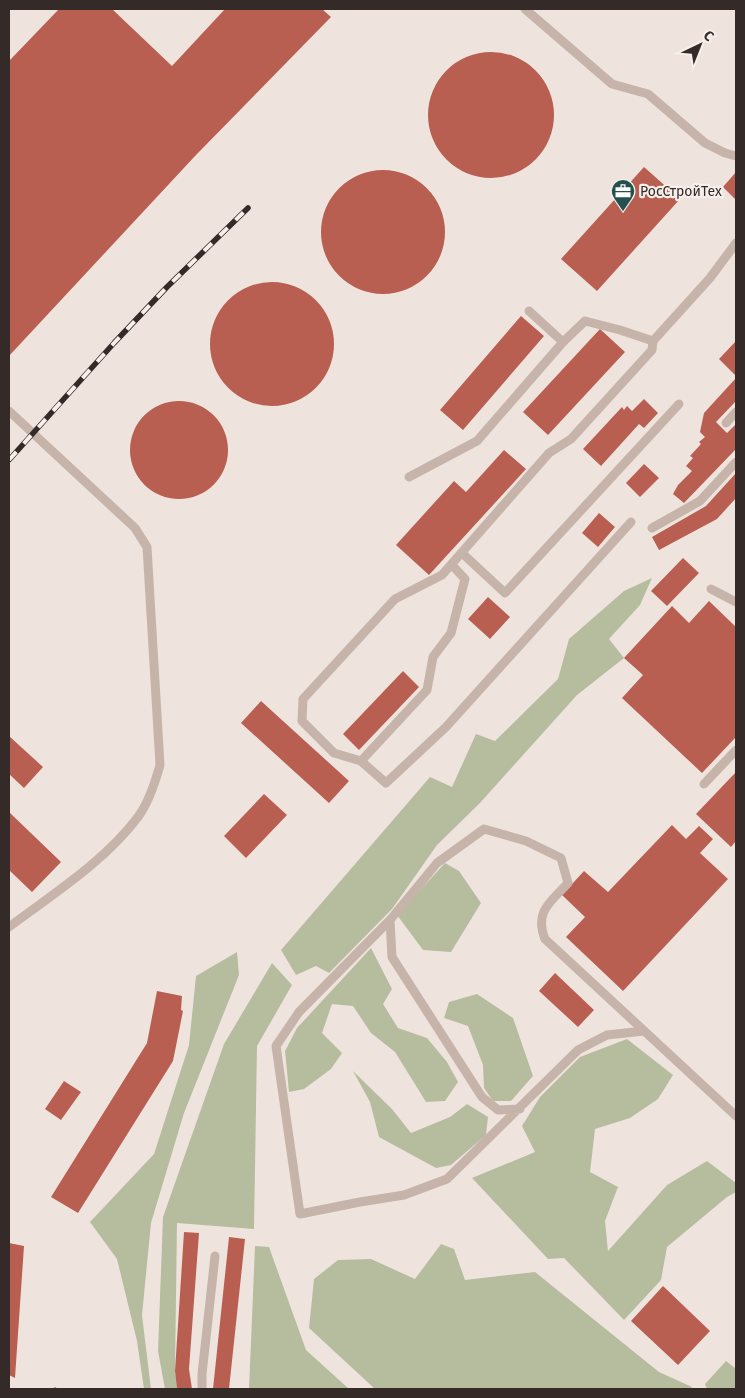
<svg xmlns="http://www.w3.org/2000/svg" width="745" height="1398" font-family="'Fira Sans',sans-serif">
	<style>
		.green { fill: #b6bd9f }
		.building { fill: #b85f52 }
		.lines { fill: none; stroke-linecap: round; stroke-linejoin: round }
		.path { stroke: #b29e95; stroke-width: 3; stroke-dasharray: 2.5 2.5; stroke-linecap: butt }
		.service { stroke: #c6b4aa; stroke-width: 9 }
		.rail-casing { stroke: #342b29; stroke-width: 5.5 }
		.rail { stroke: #f7efe9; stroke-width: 4; stroke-dasharray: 11; stroke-linecap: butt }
		.labels { text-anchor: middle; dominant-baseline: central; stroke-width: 4.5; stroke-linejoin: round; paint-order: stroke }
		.poi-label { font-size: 14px; fill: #342b29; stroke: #f7efe9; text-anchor: start }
	</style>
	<rect width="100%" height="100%" fill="#efe4dd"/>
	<path class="green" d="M652,578l-12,27 -31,34 15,19 -47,37 -97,108 -43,42 -45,64 -63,64 -13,-7 -20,9 -15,-25 149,-173 22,10 24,-53 19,7 63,-62 11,-40 55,-48z
		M445,863l14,8 22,32 -30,49 -28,-2 -26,-35z
		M371,948l21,41 -9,15 15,24 29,10 20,24 11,20 -13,19 -19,1 -31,-50 -24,-19 -18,-27 -21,-2 -10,29 20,20 -11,16 -27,20 -15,3 -4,-41 12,-23z
		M237,952l2,23 -55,138 -33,110 -9,92 9,74h-7l-7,-48 -20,-82 -27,-37 64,-68 35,-109 7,-69z
		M272,963l20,22 -35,61 -3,183 -77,-6 -2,148 2,18h-12l-7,-38 5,-134 61,-173z
		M477,994l36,24 20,58 -22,25h-18l-9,-13 -1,-23 -15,-39 -24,-8 5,-16z
		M627,1039l46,36 -15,24 -28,19 -35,11 -5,43 28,15 -13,34 3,30 59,-66 40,-24 29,22v9l-9,5 -60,50 -6,33 -37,40 -60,-62 -16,1 -76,-81 63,-26 -13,-26 18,-29 40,-40z
		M353,1071l39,38 19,24 39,-16 17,-13 21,13 -2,18 -35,30 -15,3 -57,-31 -9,-35z
		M441,1244l13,5 11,31 70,-8 124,100 33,15 -2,2h-315l-66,-61 5,-49 24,-19 33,-1 44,20z
		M255,1246l14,1 37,103 43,39h-100z
		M726,1361l9,7 1,21h-29l-2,-5z"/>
	<path class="building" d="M59,9h53l60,57 53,-57h97l9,8 -135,138 -187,201v-295z
		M428 115a63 63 0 1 1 126 0a63 63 0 1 1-126 0Z
		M644,167l36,32 -83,92 -36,-32z
		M321 232a62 62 0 1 1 124 0a62 62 0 1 1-124 0Z
		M736,172v28l-13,-13z
		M210 344a62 62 0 1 1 124 0a62 62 0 1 1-124 0Z
		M521,316l23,20 -81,94 -23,-20z
		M600,329l25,23 -77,83 -25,-23z
		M736,341v35l-17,-17z
		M736,378v23l-20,21 11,11 9,-9v25l-52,54 -11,-9 5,-9 14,-14 -6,-5 7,-8 -3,-2 11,-12 -2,-2 6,-5 -5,-5 4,-19z
		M644,399l14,14 -14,15 -5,-4 -38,42 -18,-17 39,-42 2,3 3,-4 5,5z
		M130 450a49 49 0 1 1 98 0a49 49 0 1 1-98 0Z
		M504,450l22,19 -97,106 -33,-30 58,-64 12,11z
		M644,464l15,14 -19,19 -14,-14z
		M736,473v25l-19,21 -58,31 -7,-13 54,-31z
		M599,513l16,14 -17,20 -16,-14z
		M683,558l16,15 -32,33 -16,-15z
		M488,597l22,20 -20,22 -22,-20z
		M709,601l27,26v110l-34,36 -80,-75 21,-23 -19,-17 48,-52 17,17z
		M403,671l16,16 -60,63 -16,-16z
		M261,701l88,80 -20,22 -88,-80z
		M9,736l34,31 -19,21 -15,-14z
		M736,772v69l-5,6 -35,-33z
		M264,794l23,21 -41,43 -22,-22z
		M9,812l52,50 -29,30 -23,-22z
		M672,825l14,14 13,-13 14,13 -13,14 28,26 -105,112 -57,-54 19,-20 -23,-22 22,-24 24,21z
		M555,973l39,37 -16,17 -39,-36z
		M157,991l25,5 -1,14 2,1 -10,50 -95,152 -27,-16 96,-154z
		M64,1081l17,11 -20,28 -16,-11z
		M184,1232l15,1 -10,136 3,20h-15l-2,-18z
		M229,1237l16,2 -16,150h-16z
		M9,1243l15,3 -9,132 -6,-3z
		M663,1286l47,45 -32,34 -47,-44z"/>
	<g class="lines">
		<path class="path" d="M54,1389l3,-1"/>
		<path class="service" d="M525,9l87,75 36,10 57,49 20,10 11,3
			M529,311l34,31
			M9,411l126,117 12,19 13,218c-5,18 -11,37 -22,52 -34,45 -85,77 -129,110
			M726,423l10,-11
			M409,477l68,-36 86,-99 22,-21 35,9 33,11
			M631,522l-185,205 -60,56 -25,-22 -27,-8 -32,-32 1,-22 92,-100 47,-24 107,-122 22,-14 81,-89 1,-9 57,-63 26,-35
			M652,528l48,-27 36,-39
			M462,553l43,40 174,-189
			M711,589l25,13
			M361,761l66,-71 6,-33 18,-24 14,-54 -13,-14
			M704,784l32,-34
			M390,920l-91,92 -23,34 24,168 60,-12 44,-7 43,-16 131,-129 29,-15 37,-4
			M520,1109l-22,1 -16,-13 -90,-140 -2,-37 47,-57 47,-34 42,12 35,17 7,25c-17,19 -34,28 -23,56l191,177
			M202,1389v-15l13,-118"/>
		<g class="rail-casing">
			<path id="rail" d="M9,460l105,-117 53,-56 81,-79"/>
		</g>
		<use href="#rail" class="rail"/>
	</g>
	<defs>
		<g id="office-pin" transform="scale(1.25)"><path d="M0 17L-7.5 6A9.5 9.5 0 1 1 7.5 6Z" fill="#23514f" stroke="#f7efe9"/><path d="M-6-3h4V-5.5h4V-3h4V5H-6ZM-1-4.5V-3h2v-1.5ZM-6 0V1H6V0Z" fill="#fff"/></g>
	</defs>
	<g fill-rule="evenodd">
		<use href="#office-pin" x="623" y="191"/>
	</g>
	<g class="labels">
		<g class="poi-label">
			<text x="640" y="191">РосСтройТех</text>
		</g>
	</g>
	<rect width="745" height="1398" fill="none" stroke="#342b29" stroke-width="20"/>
	<g transform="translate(700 45) rotate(43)" stroke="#f7efe9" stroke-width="4" paint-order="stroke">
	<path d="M0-4L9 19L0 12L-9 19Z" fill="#342b29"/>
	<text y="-8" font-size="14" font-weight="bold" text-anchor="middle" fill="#342b29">С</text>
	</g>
</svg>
